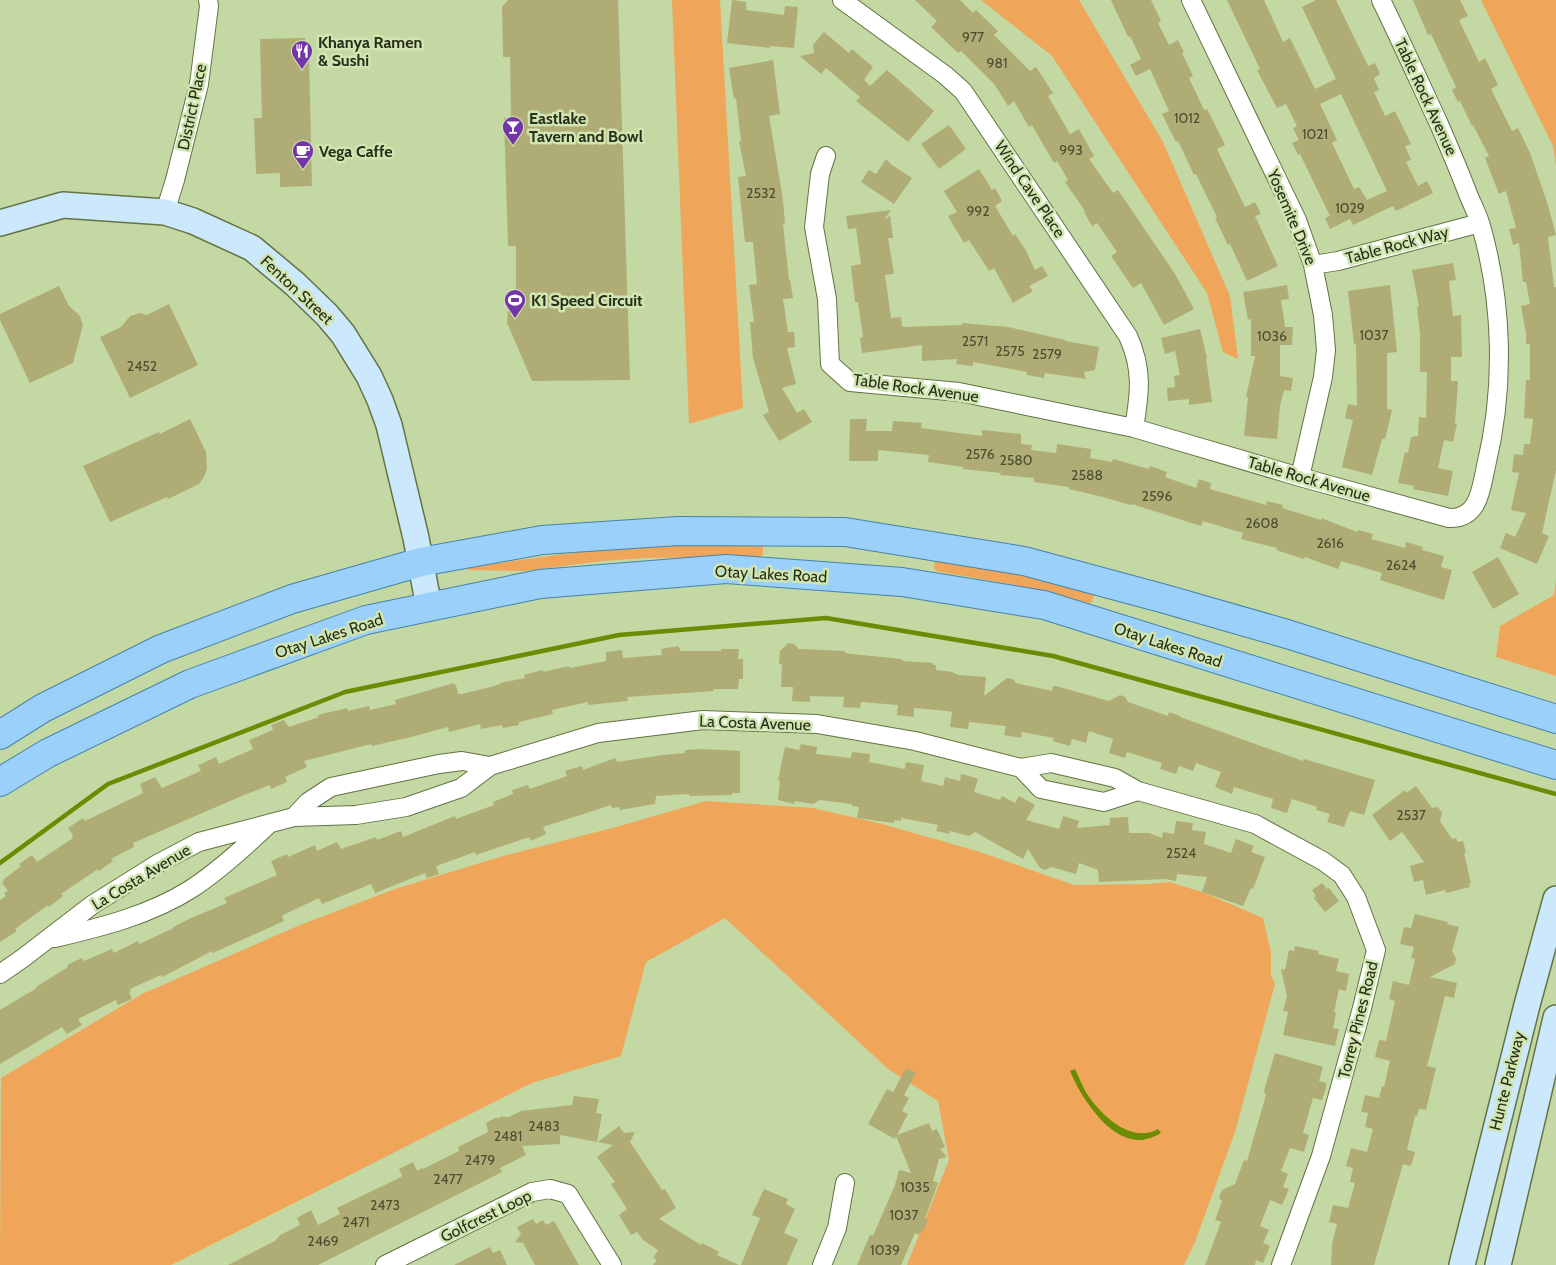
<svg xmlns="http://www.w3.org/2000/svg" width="1556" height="1265" font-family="Cabin,sans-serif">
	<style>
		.green { fill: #efa65b }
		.water { fill: #6b8b03 }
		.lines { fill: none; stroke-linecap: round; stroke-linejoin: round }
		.stream { stroke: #6b8b03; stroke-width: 4.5 }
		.building { fill: #b0ac75; fill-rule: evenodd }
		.street-casing { stroke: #637343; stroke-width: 20 }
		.secondary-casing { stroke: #637343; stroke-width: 28 }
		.primary-casing { stroke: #4683a9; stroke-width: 30 }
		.street { stroke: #fff; stroke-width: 18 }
		.secondary { stroke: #cce8fd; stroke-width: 25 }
		.primary { stroke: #9ad0fa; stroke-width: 28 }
		.labels { text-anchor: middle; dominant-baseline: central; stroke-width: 5; stroke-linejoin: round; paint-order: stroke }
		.number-label { font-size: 14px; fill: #494e30 }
		.poi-label { font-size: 16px; font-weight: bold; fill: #272e19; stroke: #d1e5b0; text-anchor: start }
		.street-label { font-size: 16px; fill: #272e19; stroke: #d1e5b0 }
	</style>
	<rect width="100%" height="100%" fill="#c4d8a3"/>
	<path class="green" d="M672,0h48l23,408 -54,16z
		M981,0h98l84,142 67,154 8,63 -15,-7 -16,-59 -155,-237z
		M1481,0h75v166l-3,-20z
		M702,544h59l2,2v9l-3,2 -115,1 -42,3 -79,10 -57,-1 1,-2c78,-13 155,-22 234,-24z
		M935,560l81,13 77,18 1,3 -2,8 -3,1 -74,-18 -79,-14 -2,-3z
		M1556,579v97l-60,-19 4,-31 54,-31z
		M706,801l107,7 69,16 95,27 97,34 74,-1 21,-2 33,10 61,26 8,34v23l4,9 -40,148 -40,110 -11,23h-277l42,-105 -11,-59 -50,-32 -163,-151 -79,44 -25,94 -89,27 -361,182h-171l1,-187 141,-84 158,-69 95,-36 108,-33 113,-29z"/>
	<path class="water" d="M1075,1069c4,8 7,17 12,25 15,22 44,50 71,35l3,4c-9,5 -19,9 -30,6 -27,-6 -51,-44 -61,-68z"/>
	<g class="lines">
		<path class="stream" d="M0,863l108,-79 237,-92 274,-57 207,-17 227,38 503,138"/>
	</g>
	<path class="building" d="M508,0h110l12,380 -98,1 -25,-58 1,-16 8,-1v-60h-8l-4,-128 7,-1 -1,-60h-7l-1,-50z
		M732,0l14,2v8l38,5 1,-9 13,1 -4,41 -24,-2v2l-43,-5z
		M915,0h45l13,13 3,-3 22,21 -4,4 36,36 6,-4 17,26 -5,3 22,38 9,-5 15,27 -5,3 24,34 5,-3 57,84 19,35 -30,16 -23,-42 -8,5 -22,-32 6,-4 -20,-29 -5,3 -8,-14 1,-1 -20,-29 3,-2 -11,-19 -3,2 -22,-38 -3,2 -15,-26 -6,5 -13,-21 -34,-34 -3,2 -27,-26 6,-6z
		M1111,0h40l10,21 -3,2 11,22 9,-5 6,12 -2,1 11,23 -4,2 15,32 3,-1 18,36 -8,4 28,58 10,-5 6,12 -6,2 23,50 -31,15 -17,-37 -2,1 -13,-27 2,-1 -21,-43 -2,1 -16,-34 -2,1 -14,-28 7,-3 -19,-42 -14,7 -6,-11 11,-6 -11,-23 -2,1z
		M1227,0h37l19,42 7,-4 25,51 21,-10 -34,-72 14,-7h20l32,66 7,-3 5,11 -6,4 5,12 -5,2 11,24 10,-5 16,33 -6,2 6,14 -5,2 12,24 9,-5 6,12 -37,18 -3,-5 -40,19 -3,-6 -20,10 -5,-11 5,-2 -30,-62 -2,1 -6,-12 7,-3 -6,-12 4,-2 -11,-22 -9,4 -20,-38 3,-1zM1341,94l46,97 -20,9 -8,-13 -5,2 -22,-46 5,-3 -17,-36z
		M1413,0h47l8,16 -9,4 20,42 6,-4 13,27 -7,4 21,42 6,-3 12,25 17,49 9,33 -8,2 6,50h2v183l-14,63 7,3 -12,28 -37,-16 6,-15 9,4 11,-24 -15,-3 8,-37 -7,-1 2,-18 9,1 1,-11h6l3,-25 -9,-1 2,-38h4v-36h-4v-11l-5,-27 9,-2 -4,-22h-3l-4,-39 -6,2 -4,-16 7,-1 -10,-37 -7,3 -14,-36 4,-2 -16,-31 -1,1 -12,-25 -2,1 -6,-12 4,-3 -25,-53 -3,1z
		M824,32l25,21 3,-4 21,18 -9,13 6,6 17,-16 47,41 -26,31 -52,-41 4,-4 -34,-29 -5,6 -21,-18 14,-3 -1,-8z
		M305,38v19h4l3,129 -32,1v-14l-24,1 -2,-56h8l-2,-79z
		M773,60l7,54 -11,2 14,84 2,23 -2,1 6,56h1l3,18 -10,1 5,33h6l1,15 -8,1 9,36 -14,4 15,25 7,-4 8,13 -33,19 -16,-26 6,-3 -16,-54 -3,-36h4l-5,-37 8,-1 -4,-42h-8l-7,-65 8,-1 -7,-35h2l-5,-43 -2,1 -5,-31z
		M949,125l17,24 -27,20 -18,-25z
		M886,159l6,6 20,13 -18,26 -33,-22 8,-12 7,4z
		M979,169l13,21 3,-2 7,13 -7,5 18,30 2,-2 10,15 10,21 7,-4 6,10 -19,10 4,5 -20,12 -19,-35 -5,3 -20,-31 -5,3 -16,-27 9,-4 -13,-21z
		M891,210l-7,10 6,-4 3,22h-5l6,36 -9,1 6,43 10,-1 1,10 60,-2v-2l46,4 57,13v1l34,6 -4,23 -11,2 2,7 -41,-6 -1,5 -17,-3v-3l-54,-10v4l-17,-2 1,-5 -35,2v-16l-60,8 -2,-15 3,-1 -5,-35h-3l-4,-36 10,-2 -5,-36 -8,1 -2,-13z
		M1453,263l3,17 -7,1 4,35 8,-1 1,42h-11v24h7l-3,43h2l-4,18 -9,-2 -6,28 15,3 -5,25 -35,-7 1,-3 -16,-3 7,-31 3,1 3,-16 7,-1 1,-19 7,1 1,-46h-7v-38l-3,-27h2l-7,-37z
		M1287,285l2,14 -8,1 4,27h8l-1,18h-12v31l13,2 -2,13 -7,-1 -4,16 -3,33 -33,-3 4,-39h-2l9,-41h-4v-37l-3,1 -5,-28z
		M1390,285l7,67 -10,1v56l5,1 -7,29h-3l-10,36 -30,-8 11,-47 -8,-2 3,-14 9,2 -1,-62h-2l-6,-53z
		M59,286l10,20 11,10 3,9 -10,38 -43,20 -30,-63v-6z
		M169,304l29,61 -68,33 -30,-61 21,-10 9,-11 10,-3 7,2z
		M1200,329l7,29h-1l6,44 -23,3v-6l-21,2 -1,-13 8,-1 -1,-11 6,-1 -5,-24 -10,3 -4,-16z
		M190,419l16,33 1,17 -3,8 -5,7 -31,15 -1,-2 -57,25 -27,-56 76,-34 1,2z
		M850,419h17l-1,12h26l1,-10 29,2 -1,5 61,8v-6l39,4v10l11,1 -1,5 25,3 1,-9 34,5 -1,9 22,4 1,-3 36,10 1,-3 17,6 -2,5 31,11 3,-9 12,4 -1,6 56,16 1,-4 16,4 -1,3 39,12v-2l36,14 1,-2 15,4 -2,5 34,9 1,-6 17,5 -1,3 22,6 -3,11 11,3 -8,30 -64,-20 2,-7 -41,-12 -3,8 -33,-12 -1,2 -28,-9 1,-2 -36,-9 2,-6 -40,-12 -2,5 -69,-22 -1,1 -28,-8 -34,-8v-2l-35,-5v-4l-34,-3 1,-2 -38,-4v-2l-35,-5 1,-7 -51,-5v11h-29z
		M1498,557l21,37 -26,15 -21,-37z
		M788,643l6,1 5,5 46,2v2l7,1 49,5 2,2 30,2v2h3v5l17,2v1l6,2 27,2 -2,19 23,-18 6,1 3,4 36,8 1,-5h3l53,15 11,-6 5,2 3,5 40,14 1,-4 11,4v1l123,44 1,-2 71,21 -11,35 -14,-4 -6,16 -17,-5 3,-8 -14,-4 1,-3 -25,-8 -5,14 -16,-5 2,-9 -39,-12 -2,7 -17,-7 6,-15 -25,-9 -3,8 -14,-5 -3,8 -16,-5 2,-6 -35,-11 -2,6 -16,-5 4,-14 -24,-8 -3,12 -14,-4 -2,7 -17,-5 1,-3 -32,-6 -1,6 -17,-3 2,-9 -37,-4 -1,7 -18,-2 2,-15 -4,-1 -34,-3v9l-17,-2 1,-10 -37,-3 -1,6 -17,-1 1,-10 -34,-1v6l-18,-1 1,-14h-12l1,-23h-3l1,-13z
		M678,646l3,5h40v-2h18l-1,10h5v20h-4l-1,10h-25l1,2 -87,6 1,4 -40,4v-3l-36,8 1,4 -34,8v3l-16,3 -1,-3 -21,4 -1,-5 -31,8 -1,-5 -37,10 -39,9 -1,-2 -67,17 3,6 -22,10 2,5 -16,7 -1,-4 -26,10 -111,48 1,4 -23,12 2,2 -14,10 -1,-2 -37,25 2,2 -14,11 -1,-2 -33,24 2,2 -17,11v-42l6,-4 -2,-3 4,-2 -6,-8 2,-2 -1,-1 18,-14 -2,-2 13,-9 5,7 36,-24 -1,-2 1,-1 -5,-7 15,-10 2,3 58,-28 -3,-9 15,-7 7,11 39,-17 -3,-6 3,-1 15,-7 3,7 34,-15 -4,-9 24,-10 -2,-5 13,-5 3,5h1l1,2 30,-10 -1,-2 29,-7 1,3 21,-5 1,4 26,-6 -1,-4 59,-17v2h2l2,9h4l32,-8 6,-2v-1l25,-5 -1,-3 3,-1 16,-4v2l26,-6 1,2 36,-7v-9l16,-2 1,8 39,-3 -1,-6z
		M801,744l16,3 -1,7 35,4 1,-6 18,2 -1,8 36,7 1,-7 18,3 -3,16 22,5 2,-9 15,4 1,-7 5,1 12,4 -4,13 26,8 2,-4 13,7 4,-7 16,9 -9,15 33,9 4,-13 16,5 -2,7 33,-3v-7l18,-1 1,16h20l13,5 1,-6 11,2 2,-13 17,2 -1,7 14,2 -2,12 27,9 5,-14 18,7 -3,6 14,5 -12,32 -2,-1 -8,18 -41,-14 5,-15 -30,-3 -1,7 -10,-2 -67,3 -1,-12 -19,-7 -3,11 -25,-7 -6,3 -5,-2 -12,-19 -5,10 -48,-27 -6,4 -19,-5 -1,3 -13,-3 2,-6 -37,-7v3l-7,-1v3l-37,-5 2,-11 -7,-1v-2l-32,-4 -7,4 -18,-3 -1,3 -16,-4 2,-19 -2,-1 7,-33 14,3z
		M703,749l37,2v42h-8v2l-43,1v-2l-33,2 -1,8 -35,6 -1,-3 -7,1 -1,-3 -68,22 3,7 -15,7 -2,-4 -53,18 -1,-3 -36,13 -3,2 3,7 -12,4 -2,-5 -50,20 -4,-9 -49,20 -3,-6 -36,17 -1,2 2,4 -71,32 -1,-2 -50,26 -1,-2 -31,14 1,2 -2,1 3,7 -14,6 -2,-5 -38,19 4,6 -15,9 -5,-7 -62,37v-54l37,-22 -1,-1 32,-20 -1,-2 15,-7 2,3 28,-12 2,4 24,-12 1,3 35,-16 -1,-1 16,-8 38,-16 -3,-5 53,-23 -6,-14 16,-7 1,3 27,-12 2,6 20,-9 4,7 35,-12 1,3 24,-9 2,6 52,-21 1,3 38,-14 -1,-3 20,-8 -1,-4 16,-5 2,4 37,-13 -2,-5 17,-5 1,4 32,-12 2,4 46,-7 22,-2v-3z
		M1416,786l16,22 6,-1 4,6 -2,8 12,18 4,-1 2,4 5,-1 3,12h-2l7,30h-2l1,4 -24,6 -1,-3 -19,5 -3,-15 -9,2 -4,-16 14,-4 -22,-30 -12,9 -18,-26 33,-25 1,3z
		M1322,883l5,6 2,-1 10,13 -14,11 -11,-14 2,-2 -4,-6z
		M1415,914l33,8 -1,2 12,3 -7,24 4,7 -1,6 -25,13 27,6 -3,15 -9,-2 -18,70 9,2 -10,42 -7,-1 -2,7h-2l-8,34 8,2 -4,14 -8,-2 -29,101h-43l1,-20 5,-21 -8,-2 4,-17 15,3 7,-25 -5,-1 3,-14 -7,-2 5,-18 16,4 6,-23 -8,-2 3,-14 -7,-1 4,-17 14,3 3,-12 2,1 6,-26 -15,-4 4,-17 7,1 3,-13 6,-27 -6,-2 4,-18 16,4 6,-26 -4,-1 3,-11 -14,-3 4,-17 7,1z
		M1295,946l24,5 -1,3 21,5 -3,12 13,3 -3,17 -7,-2 -5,23 2,1 -3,15 6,1 -4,17 -52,-11 5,-23 -5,-1 4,-15 -6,-27 4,1 4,-20 5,1z
		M1275,1053l48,14 -4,14 7,2v5l-4,12 -9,-2 -10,35 6,2 -5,17 -14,-4 -9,23 7,3 -5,13 6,2 -7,16 -12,-5 -10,26 9,4 -6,13 7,3 -7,17 -7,-3 -1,5h-50l16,-43 -6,-2 7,-19 -3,-3 3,-8 13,-6 9,-24 3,1 19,-66 -2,-4z
		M906,1068l10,5 -12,22 5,3 -7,13 6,3 -11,21 32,-12 3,8 5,-2 8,18 -5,2 7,8 -8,2 -6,22 5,2 -13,35 3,2 -4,10h-2l-3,5 -4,-2 -14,32h-44l13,-30 3,1 22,-51 4,-15 12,3 -15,-37 -1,3 -27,-15 19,-35 6,3z
		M574,1096l25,3 -3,14 6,1 -5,28 -37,-7v9l-38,2 4,9 -26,13 2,4 -184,93h-90l47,-24 5,-6 20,-10 -3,-7 14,-8 7,15 22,-11 -3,-6 64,-31 1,-2 -3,-6 14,-7 4,9 5,-3 1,1 36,-18 -1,-4 30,-15 -2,-9 11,-6v2l6,-3v1h6l12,-6 51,-6z
		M619,1126l5,7 11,-1 -5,10 32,48 3,-1 11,19 -17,11 42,26 1,-2 10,5 7,4 -2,3 22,10h-86l4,-5 -4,-2 5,-8 -15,-10 -6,-8 -6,3 -12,-20 8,-6 -16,-25 4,-2 -18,-25 16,-12 -15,-3z
		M764,1189l24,10 -2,5 9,5 -11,24 14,6 -11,26h-46l19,-47 -8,-3z
		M533,1219l3,5 7,-4 3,5 8,-4 25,44h-44l-12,-22 -8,-1 6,-8 -4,-7z
		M490,1247l3,6 7,-3 7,15h-53z"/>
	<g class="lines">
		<g class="street-casing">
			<path id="street" d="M842,0l103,75 18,16 165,245c15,33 12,57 6,92
				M1191,0l106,220 16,45 10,50 3,35 -3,27 -23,100
				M826,156l-6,18 -6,53 13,72 3,65 20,18 109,10 175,36 166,49 149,41c30,1 32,-29 37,-52 19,-78 17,-163 -5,-240 -3,-11 -9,-22 -13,-32 -9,-24 -19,-47 -29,-70 -19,-41 -38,-83 -58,-124
				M165,212l10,-32 24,-96 10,-78 -1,-6
				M1313,265l25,-4 142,-38
				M1021,768l20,21 63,13 34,-11
				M294,817l14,-15 23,-15 108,-23 23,-3 28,5
				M55,938c47,-11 95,-23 136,-49 29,-19 54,-42 79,-66
				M0,974l23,-16 69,-53 67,-42 40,-21 95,-25 62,-2 50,-8 55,-19 29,-22 108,-33 105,-13 114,4 98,17 106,27 30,-5 64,15 23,13 117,33 68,37 19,14 14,22 20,53 -14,58 -41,148 -40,109
				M385,1265l147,-73 18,-3 18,5 44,71
				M822,1265l15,-37 8,-45"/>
		</g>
		<g class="secondary-casing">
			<path id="secondary" d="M0,223l63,-18 102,7 28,9 59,27 43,36 32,31 16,19 26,42 11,24 9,25 27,113 13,69
				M1462,1265l65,-260 29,-106
				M1498,1265l58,-247"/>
		</g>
		<g class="primary-casing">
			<path id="primary" d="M0,735l43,-27 118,-59 131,-50 129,-37 121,-22 136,-9 167,1 179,29 141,38 122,35 269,85
				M0,782l48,-29 142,-69 176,-64 174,-36 186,-15 176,13 142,23 512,160"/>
		</g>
		<use href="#street" class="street"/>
		<use href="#secondary" class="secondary"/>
		<use href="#primary" class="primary"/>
	</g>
	<defs>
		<g id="restaurant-pin" transform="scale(1.125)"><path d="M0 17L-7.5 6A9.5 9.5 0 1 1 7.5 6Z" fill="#7335aa" stroke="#d1e5b0"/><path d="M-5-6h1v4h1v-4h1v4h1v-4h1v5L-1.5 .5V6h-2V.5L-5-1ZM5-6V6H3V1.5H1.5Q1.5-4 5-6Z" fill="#fff"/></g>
		<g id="bar-pin" transform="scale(1.125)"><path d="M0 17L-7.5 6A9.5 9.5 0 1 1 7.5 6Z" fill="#7335aa" stroke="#d1e5b0"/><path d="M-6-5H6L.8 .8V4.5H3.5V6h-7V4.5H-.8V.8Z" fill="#fff"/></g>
		<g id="cafe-pin" transform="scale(1.125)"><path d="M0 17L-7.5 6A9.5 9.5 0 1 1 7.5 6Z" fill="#7335aa" stroke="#d1e5b0"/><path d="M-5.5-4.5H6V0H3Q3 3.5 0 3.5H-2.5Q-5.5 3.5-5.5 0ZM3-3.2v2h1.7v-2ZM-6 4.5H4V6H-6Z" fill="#fff"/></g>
		<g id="stadium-pin" transform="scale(1.125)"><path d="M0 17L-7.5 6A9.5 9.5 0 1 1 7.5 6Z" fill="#7335aa" stroke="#d1e5b0"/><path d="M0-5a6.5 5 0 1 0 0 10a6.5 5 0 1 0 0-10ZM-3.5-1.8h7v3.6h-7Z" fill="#fff"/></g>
	</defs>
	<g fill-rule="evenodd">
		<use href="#restaurant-pin" x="302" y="51"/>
		<use href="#bar-pin" x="513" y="127"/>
		<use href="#cafe-pin" x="303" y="151"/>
		<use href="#stadium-pin" x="515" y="300"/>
	</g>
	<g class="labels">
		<g class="number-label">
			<text x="973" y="37">977</text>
			<text x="997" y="63">981</text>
			<text x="1187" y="118">1012</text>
			<text x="1315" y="134">1021</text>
			<text x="1071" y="150">993</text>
			<text x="761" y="193">2532</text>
			<text x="1350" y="208">1029</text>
			<text x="978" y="211">992</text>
			<text x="1374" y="335">1037</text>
			<text x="1272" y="336">1036</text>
			<text x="975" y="341">2571</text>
			<text x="1010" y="351">2575</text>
			<text x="1047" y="354">2579</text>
			<text x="142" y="366">2452</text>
			<text x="980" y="454">2576</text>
			<text x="1016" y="460">2580</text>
			<text x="1087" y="475">2588</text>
			<text x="1157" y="496">2596</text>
			<text x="1262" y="523">2608</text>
			<text x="1330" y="543">2616</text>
			<text x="1401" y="565">2624</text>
			<text x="1411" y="815">2537</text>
			<text x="1181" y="853">2524</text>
			<text x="544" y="1126">2483</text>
			<text x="508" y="1136">2481</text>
			<text x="480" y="1160">2479</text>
			<text x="448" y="1179">2477</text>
			<text x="915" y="1187">1035</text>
			<text x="385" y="1205">2473</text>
			<text x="904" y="1215">1037</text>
			<text x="356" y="1222">2471</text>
			<text x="323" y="1241">2469</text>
			<text x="885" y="1250">1039</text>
		</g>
		<g class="poi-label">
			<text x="318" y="42">Khanya Ramen<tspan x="318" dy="18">&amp; Sushi</tspan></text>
			<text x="529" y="118">Eastlake<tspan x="529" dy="18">Tavern and Bowl</tspan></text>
			<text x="319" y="151">Vega Caffe</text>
			<text x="531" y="300">K1 Speed Circuit</text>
		</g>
		<g class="street-label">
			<text transform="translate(1426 97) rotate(65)">Table Rock Avenue</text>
			<text transform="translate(192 107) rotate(-78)">District Place</text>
			<text transform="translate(1030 189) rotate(56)">Wind Cave Place</text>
			<text transform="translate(1292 217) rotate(67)">Yosemite Drive</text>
			<text transform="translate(1397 245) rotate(-15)">Table Rock Way</text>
			<text transform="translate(297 290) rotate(43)">Fenton Street</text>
			<text transform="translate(916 388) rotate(8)">Table Rock Avenue</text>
			<text transform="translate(1309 479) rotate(16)">Table Rock Avenue</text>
			<text transform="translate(771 574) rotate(3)">Otay Lakes Road</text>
			<text transform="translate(329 636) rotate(-18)">Otay Lakes Road</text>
			<text transform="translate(1168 645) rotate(18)">Otay Lakes Road</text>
			<text transform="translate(755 723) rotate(2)">La Costa Avenue</text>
			<text transform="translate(141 877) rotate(-31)">La Costa Avenue</text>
			<text transform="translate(1358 1020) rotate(-76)">Torrey Pines Road</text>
			<text transform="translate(1507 1081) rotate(-76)">Hunte Parkway</text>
			<text transform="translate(486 1216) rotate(-26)">Golfcrest Loop</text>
		</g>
	</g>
</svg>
